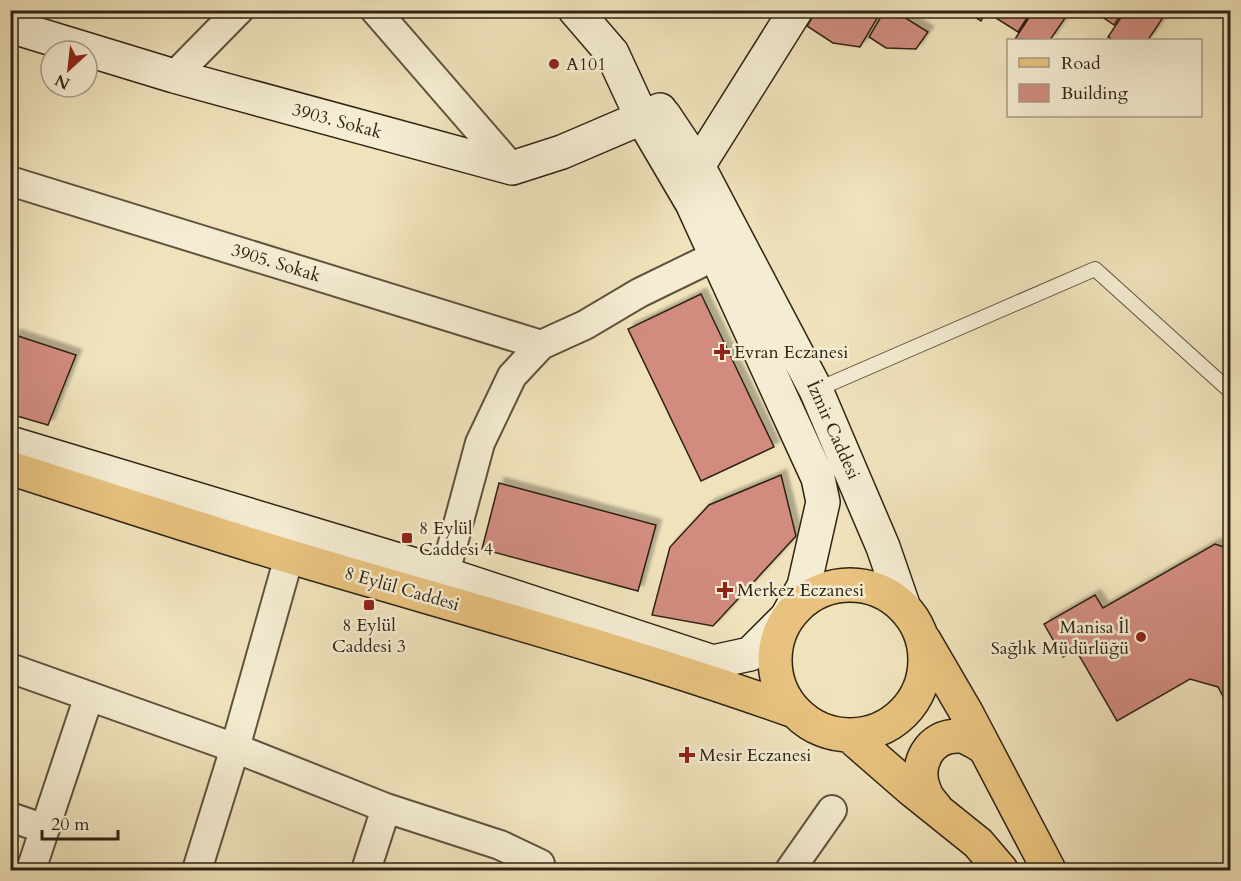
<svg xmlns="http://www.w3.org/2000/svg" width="1241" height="881" font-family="Cardo,serif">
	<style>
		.building { fill: #d18c7f; stroke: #2f2314; stroke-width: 1.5; filter: url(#shadow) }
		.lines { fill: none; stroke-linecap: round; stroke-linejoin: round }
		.lane-casing { stroke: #5f533e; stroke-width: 16 }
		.street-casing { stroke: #5f533e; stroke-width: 32 }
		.secondary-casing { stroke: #2f2314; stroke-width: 36 }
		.primary-casing { stroke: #2f2314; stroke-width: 36 }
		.lane { stroke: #f5edd3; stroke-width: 14 }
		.street { stroke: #f5edd3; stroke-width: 28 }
		.secondary { stroke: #f5edd3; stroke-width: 33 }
		.primary { stroke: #e8c27e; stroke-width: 33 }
		.poi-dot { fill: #8f2418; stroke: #f5edd3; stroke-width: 2 }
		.labels { text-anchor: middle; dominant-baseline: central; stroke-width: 5; stroke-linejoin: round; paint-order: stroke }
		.poi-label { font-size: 18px; fill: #2f2314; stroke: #f5edd3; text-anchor: start }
		.street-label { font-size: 18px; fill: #2f2314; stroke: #f5edd3 }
	</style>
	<defs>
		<filter id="shadow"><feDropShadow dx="5.5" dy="-5.5" stdDeviation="1.5" flood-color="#0004"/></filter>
	</defs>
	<rect width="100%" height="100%" fill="#f0e3bc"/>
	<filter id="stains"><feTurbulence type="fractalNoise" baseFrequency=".00333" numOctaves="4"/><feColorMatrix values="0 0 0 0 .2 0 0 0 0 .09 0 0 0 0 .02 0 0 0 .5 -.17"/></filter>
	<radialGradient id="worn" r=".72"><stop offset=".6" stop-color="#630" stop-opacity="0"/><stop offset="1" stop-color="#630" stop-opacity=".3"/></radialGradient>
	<path class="building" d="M817,10h65l-22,37 -27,-4 -26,-17z
		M885,10h8l35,22 -12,17 -30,-1 -17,-11z
		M964,10h23l-6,11z
		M990,10h42l-14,22 -30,-19z
		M1034,10h18l13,8 -15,22 -35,-1z
		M1092,10h32l-10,15z
		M1126,10h42l-20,30h-35l-5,-3z
		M701,294l73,153 -73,34 -73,-152z
		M15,335l61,20 -28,70 -38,-11v-66z
		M781,475l15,61 -83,90 -61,-11 18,-68 39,-42z
		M499,483l157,42 -18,66 -156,-42z
		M1215,544l15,5v161l-12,-23 -28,-8 -73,42 -41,-71 -13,7 -19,-33 51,-29 8,13z"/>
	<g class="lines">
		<g class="lane-casing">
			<path id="lane" d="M816,390l279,-121 135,122"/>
		</g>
		<g class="street-casing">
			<path id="street" d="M375,10l137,158
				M174,76l65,-66
				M10,181l531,164
				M439,595l41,-152 32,-67 29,-31 44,-20 54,-32 78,-38
				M10,668l225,80 151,60 114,37 40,19 -2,6
				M10,817l35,12
				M31,870l58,-174
				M197,870l38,-122 54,-191
				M366,870l20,-62
				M790,870l42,-60"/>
		</g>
		<g class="secondary-casing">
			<path id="secondary" d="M10,26l164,50 338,92 50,-16 98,-42
				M664,115l34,51 118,224 67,157 20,58
				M693,184l5,-18 98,-156
				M10,443l435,131 268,88 37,-8 37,-37 17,-31 19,-84 -5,-24 -126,-275 -50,-85 -30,-65 -37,-43"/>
		</g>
		<g class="primary-casing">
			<path id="primary" d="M10,468c94,30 187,61 281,89 168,50 338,95 503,154
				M775 660a75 75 0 1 1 150 0a75 75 0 1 1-150 0Z
				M924,640l42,72 83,158
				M850,736l62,54 66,53 23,27
				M936,808c-4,-5 -9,-10 -11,-16 -12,-26 4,-58 35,-56 8,1 18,8 25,12"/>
		</g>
		<use href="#lane" class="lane"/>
		<use href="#street" class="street"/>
		<use href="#secondary" class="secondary"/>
		<use href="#primary" class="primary"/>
	</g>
	<g class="poi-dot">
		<circle cx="554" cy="64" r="6"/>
		<path d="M719 343h6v6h6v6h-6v6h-6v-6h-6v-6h6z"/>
		<rect x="401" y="532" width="12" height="12" rx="3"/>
		<path d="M722 581h6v6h6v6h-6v6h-6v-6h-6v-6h6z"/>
		<rect x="363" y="599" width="12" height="12" rx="3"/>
		<circle cx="1141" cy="637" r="6"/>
		<path d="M684 746h6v6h6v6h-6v6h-6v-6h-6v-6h6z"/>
	</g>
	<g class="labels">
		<g class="poi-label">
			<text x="566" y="64">A101</text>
			<text x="734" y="352">Evran Eczanesi</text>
			<text x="419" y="528">8 Eylül<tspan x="419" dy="21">Caddesi 4</tspan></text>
			<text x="737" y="590">Merkez Eczanesi</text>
			<text x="369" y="625" text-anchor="middle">8 Eylül<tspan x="369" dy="21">Caddesi 3</tspan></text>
			<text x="1129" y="627" text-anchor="end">Manisa İl<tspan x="1129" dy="21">Sağlık Müdürlüğü</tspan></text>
			<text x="699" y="755">Mesir Eczanesi</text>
		</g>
		<g class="street-label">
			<text transform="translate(337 121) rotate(15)">3903. Sokak</text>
			<text transform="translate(276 263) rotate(17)">3905. Sokak</text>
			<text transform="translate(833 430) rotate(66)">İzmir Caddesi</text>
			<text transform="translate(402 589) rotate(16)">8 Eylül Caddesi</text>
		</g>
	</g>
	<rect width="1241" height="881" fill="none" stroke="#f0e3bc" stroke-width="36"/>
	<rect x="12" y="12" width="1217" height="857" fill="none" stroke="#2f2314" stroke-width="3"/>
	<rect x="18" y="18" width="1205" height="845" fill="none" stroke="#2f2314" stroke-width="1.5"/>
	<rect x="1007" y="39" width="195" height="78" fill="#f5edd3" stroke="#a69c87" stroke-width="1.5"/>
	<rect x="1019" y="58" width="30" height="9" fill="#e8c27e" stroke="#a69c87" stroke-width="1.5"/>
	<text x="1061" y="69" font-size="18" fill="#2f2314">Road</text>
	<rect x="1019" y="84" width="30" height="18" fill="#d18c7f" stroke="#a69c87" stroke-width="1.5"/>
	<text x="1061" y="99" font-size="18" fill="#2f2314">Building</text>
	<g transform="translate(69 69) rotate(207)"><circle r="28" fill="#f5edd3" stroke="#a69c87" stroke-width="1.5"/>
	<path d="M0-4.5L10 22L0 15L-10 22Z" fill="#8f2418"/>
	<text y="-9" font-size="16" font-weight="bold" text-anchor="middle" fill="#2f2314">N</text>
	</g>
	<path d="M42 830v9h76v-9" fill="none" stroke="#2f2314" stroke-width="3"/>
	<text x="51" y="830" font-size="18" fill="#2f2314" stroke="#f5edd3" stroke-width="4.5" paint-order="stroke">20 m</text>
	<rect width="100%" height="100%" filter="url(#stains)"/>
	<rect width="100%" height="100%" fill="url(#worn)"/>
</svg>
